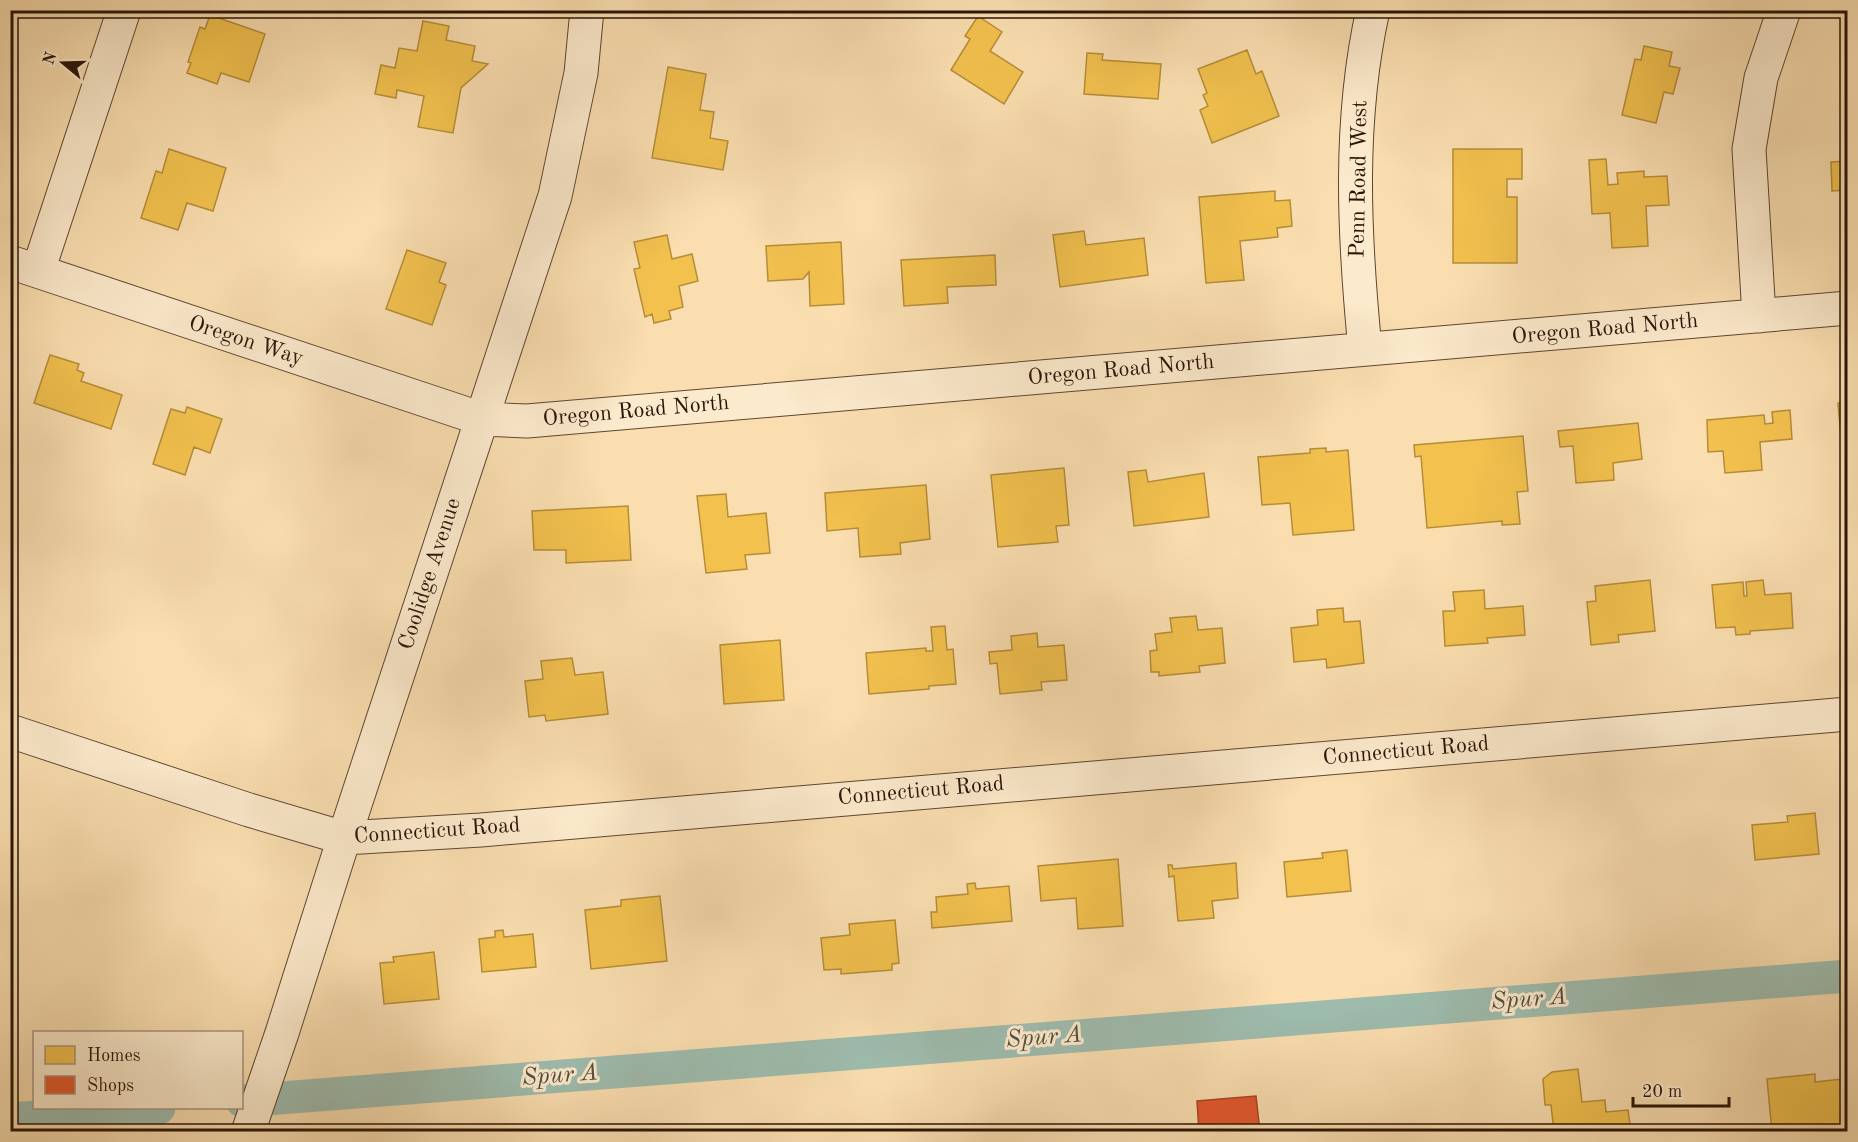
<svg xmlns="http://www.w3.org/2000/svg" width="1858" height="1142" font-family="'Old Standard TT',serif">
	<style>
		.homes { fill: #f2c14e; stroke: #b68d39; stroke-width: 1.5 }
		.shops { fill: #e4572e; stroke: #ac4322; stroke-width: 1.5 }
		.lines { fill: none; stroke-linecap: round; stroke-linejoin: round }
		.canal { stroke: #9ebcae; stroke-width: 33 }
		.street-casing { stroke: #5d4631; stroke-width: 35 }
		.street { stroke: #fceacc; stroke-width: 33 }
		.labels { text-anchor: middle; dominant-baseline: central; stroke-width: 6; stroke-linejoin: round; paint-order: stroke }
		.street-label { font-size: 22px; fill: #291407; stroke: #fceacc }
		.water-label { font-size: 24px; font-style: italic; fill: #524f41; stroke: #fceacc }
	</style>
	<rect width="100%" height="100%" fill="#fadeb0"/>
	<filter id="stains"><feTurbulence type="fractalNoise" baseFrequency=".00333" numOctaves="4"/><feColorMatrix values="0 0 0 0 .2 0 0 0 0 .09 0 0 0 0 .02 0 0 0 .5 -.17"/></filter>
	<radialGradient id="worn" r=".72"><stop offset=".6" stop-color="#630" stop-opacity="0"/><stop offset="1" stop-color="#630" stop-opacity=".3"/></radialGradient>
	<path class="homes" d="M210,15l55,19 -16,48 -28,-9 -4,11 -30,-11 4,-10 -3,-1 12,-35 5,2z
		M978,16l24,16 -12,19 33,21 -19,32 -53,-34 19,-31 -5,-3z
		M423,21l26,5 -3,14 29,6 -3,15 16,3 -27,24 -8,45 -35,-6 6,-31 -27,-6 -1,8 -21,-4 6,-29 14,3 4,-20 18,3z
		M1644,46l28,6 -3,14 11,2 -7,26 -9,-2 -8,31 -34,-8 13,-56 6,1z
		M1247,50l9,24 6,-3 17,45 -67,27 -12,-33 8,-4 -5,-11 4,-2 -9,-24z
		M1087,53l16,1 -1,6 59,4 -3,35 -74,-5z
		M668,67l38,7 -6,36 14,2 -4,26 18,3 -5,29 -71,-12z
		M169,149l57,19 -13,43 -26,-8 -9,27 -37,-12 15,-47 6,2z
		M1453,149h69v30h-15v18h10v66h-64z
		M1606,159l2,26 10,-1 -1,-11 27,-2v6l23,-1 2,29 -23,1 2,40 -36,2 -2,-35 -18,1 -3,-54z
		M1848,161v39h-1v-10l-15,1 -1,-29z
		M1275,191v10l15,-1 2,26 -15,2 1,9 -38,4 4,39 -38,3 -7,-86z
		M1084,231l2,14 58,-7 4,37 -88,12 -7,-52z
		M667,235l5,24 20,-5 6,27 -19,5 4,21 -14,4 2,8 -17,4 -2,-9 -7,3 -11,-48 6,-1 -6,-26z
		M841,242l3,62 -34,2 -1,-34 -6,7 -35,2 -2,-35z
		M407,250l39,13 -7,19 7,3 -14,40 -46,-16z
		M995,255l1,30 -49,2 1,16 -44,3 -3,-46z
		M50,355l29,9 -2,6 7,3 -3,8 41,14 -11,34 -77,-26z
		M1848,401v82l-3,1 -7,-81z
		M187,407l35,12 -12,34 -16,-6 -9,28 -32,-11 18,-55 14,4z
		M1790,410l2,29 -32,3 2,28 -37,3 -2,-22 -15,1 -1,-32 57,-5 1,9 8,-1 -1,-11z
		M1638,423l4,36 -29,4 1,17 -38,3 -3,-37 -13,1 -2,-16z
		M1523,436l5,55 -11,1 3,32 -18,1v-4l-75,7 -6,-72 -6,1 -1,-12z
		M1326,448v4l22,-2 6,80 -61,5 -3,-32 -28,2 -4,-48 52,-4v-4z
		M1064,468l5,57 -13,1 2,16 -60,5 -7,-72z
		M1146,470l2,12 56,-9 5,44 -75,9 -6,-54z
		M926,485l4,54 -30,4 1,11 -41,3 -2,-29 -31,3 -2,-38z
		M726,494l2,23 38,-4 4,40 -25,2 2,14 -41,4 -9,-77z
		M628,506l3,54 -65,3v-13h-32l-2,-39z
		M1650,580l5,51 -37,4 1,7 -28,3 -4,-43 9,-1 -1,-15z
		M1763,580l2,15 26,-2 2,35 -43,3v3l-14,1 -1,-8 -19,1 -4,-43 31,-3 1,14h3l-1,-14z
		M1484,590l1,19 38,-3 2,29 -38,3 1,5 -43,3 -2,-35h12l-2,-19z
		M1343,608l1,14 16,-1 4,42 -37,5 -1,-9 -32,3 -3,-34 27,-3 -1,-15z
		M1196,616l2,14 24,-2 3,35 -26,3 1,6 -41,4v-4h-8l-1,-21 7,-1 -2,-16 17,-2 -2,-14z
		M945,626l2,24 6,-1 3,35 -27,2v3l-60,5 -3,-41 60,-5v3h7l-2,-24z
		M1037,633l1,14 26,-2 3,35 -26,2 1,8 -42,4 -3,-31 -7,1 -1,-12 23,-2 -1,-14z
		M780,640l4,60 -60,4 -4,-59z
		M572,658l3,17 28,-3 5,42 -62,7 -1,-6 -16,2 -4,-36 18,-2 -2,-18z
		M1815,813l4,41 -64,6 -3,-35 36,-3 -1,-6z
		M1347,850l4,41 -64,6 -3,-35 39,-4 -1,-5z
		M1118,859l5,67 -45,3 -2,-31 -35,3 -3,-35z
		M1236,863l2,35 -26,3 2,17 -36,3 -4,-45 -5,1 -1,-12h4l1,4z
		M975,883l1,6 33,-3 3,35 -80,7 -1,-16h6l-1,-15 32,-3 -1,-10z
		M660,896l7,65 -76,8 -6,-59 36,-4v-6z
		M895,920l4,43 -7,1v6l-51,4v-5l-17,1 -3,-32 29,-3 -1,-11z
		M503,930l1,7 29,-3 3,33 -54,5 -3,-33 16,-2v-6z
		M434,952l5,47 -55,5 -4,-41 14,-1 -1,-5z
		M1578,1069l4,33 23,-2 1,12 22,-2 3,22h-77l-3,-27h-6l-2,-26 9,-7z
		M1815,1074v8l27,-3 4,53h-74l-5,-53z
		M1501,1127l1,5h-15v-4z"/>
	<path class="shops" d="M1256,1096l4,36h-61l-2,-31z"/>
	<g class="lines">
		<path class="canal" d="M242,1101l1606,-125
			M10,1119l149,-11"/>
		<g class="street-casing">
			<path id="street" d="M10,262l472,157 45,2 1321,-113
				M38,271l86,-261
				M1759,316l-10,-167 12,-71 23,-68
				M1365,349c-11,-113 -17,-227 8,-339
				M10,731l239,79 95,28 137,-8 1367,-116
				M248,1132l34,-99 62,-195 211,-642 26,-123 6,-63"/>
		</g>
		<use href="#street" class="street"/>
	</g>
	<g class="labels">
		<g class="street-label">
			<text transform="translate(1359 179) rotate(-89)">Penn Road West</text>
			<text transform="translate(1605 329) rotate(-5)">Oregon Road North</text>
			<text transform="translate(246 341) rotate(18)">Oregon Way</text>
			<text transform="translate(1121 370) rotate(-5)">Oregon Road North</text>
			<text transform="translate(636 411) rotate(-5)">Oregon Road North</text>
			<text transform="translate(430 574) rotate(-72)">Coolidge Avenue</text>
			<text transform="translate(1406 751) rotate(-5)">Connecticut Road</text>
			<text transform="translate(921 791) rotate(-5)">Connecticut Road</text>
			<text transform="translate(437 831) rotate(-4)">Connecticut Road</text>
		</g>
		<g class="water-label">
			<text transform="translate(1529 1000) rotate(-4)">Spur A</text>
			<text transform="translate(1044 1038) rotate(-4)">Spur A</text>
			<text transform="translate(560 1076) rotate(-4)">Spur A</text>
		</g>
	</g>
	<rect width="1858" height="1142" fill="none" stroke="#fadeb0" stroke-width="36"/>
	<rect x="12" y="12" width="1834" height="1118" fill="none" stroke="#291407" stroke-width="3"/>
	<rect x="18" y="18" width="1822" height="1106" fill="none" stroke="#291407" stroke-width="1.5"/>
	<rect x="33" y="1031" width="210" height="78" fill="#fceacc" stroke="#a8947d" stroke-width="1.5"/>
	<rect x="45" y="1046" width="30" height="18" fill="#f2c14e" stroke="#a8947d" stroke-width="1.5"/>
	<text x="87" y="1061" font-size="18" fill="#291407">Homes</text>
	<rect x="45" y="1076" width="30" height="18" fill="#e4572e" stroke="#a8947d" stroke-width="1.5"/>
	<text x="87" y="1091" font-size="18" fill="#291407">Shops</text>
	<g transform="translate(63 63) rotate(289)" stroke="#fceacc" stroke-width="4.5" paint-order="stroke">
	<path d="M0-4.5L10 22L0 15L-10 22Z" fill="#291407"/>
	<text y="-9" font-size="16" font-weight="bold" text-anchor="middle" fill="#291407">N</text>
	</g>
	<path d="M1633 1097v9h96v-9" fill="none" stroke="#291407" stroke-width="3"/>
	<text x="1642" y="1097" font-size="18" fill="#291407" stroke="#fceacc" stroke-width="4.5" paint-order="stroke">20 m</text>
	<rect width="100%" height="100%" filter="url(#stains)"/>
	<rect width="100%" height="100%" fill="url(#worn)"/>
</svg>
